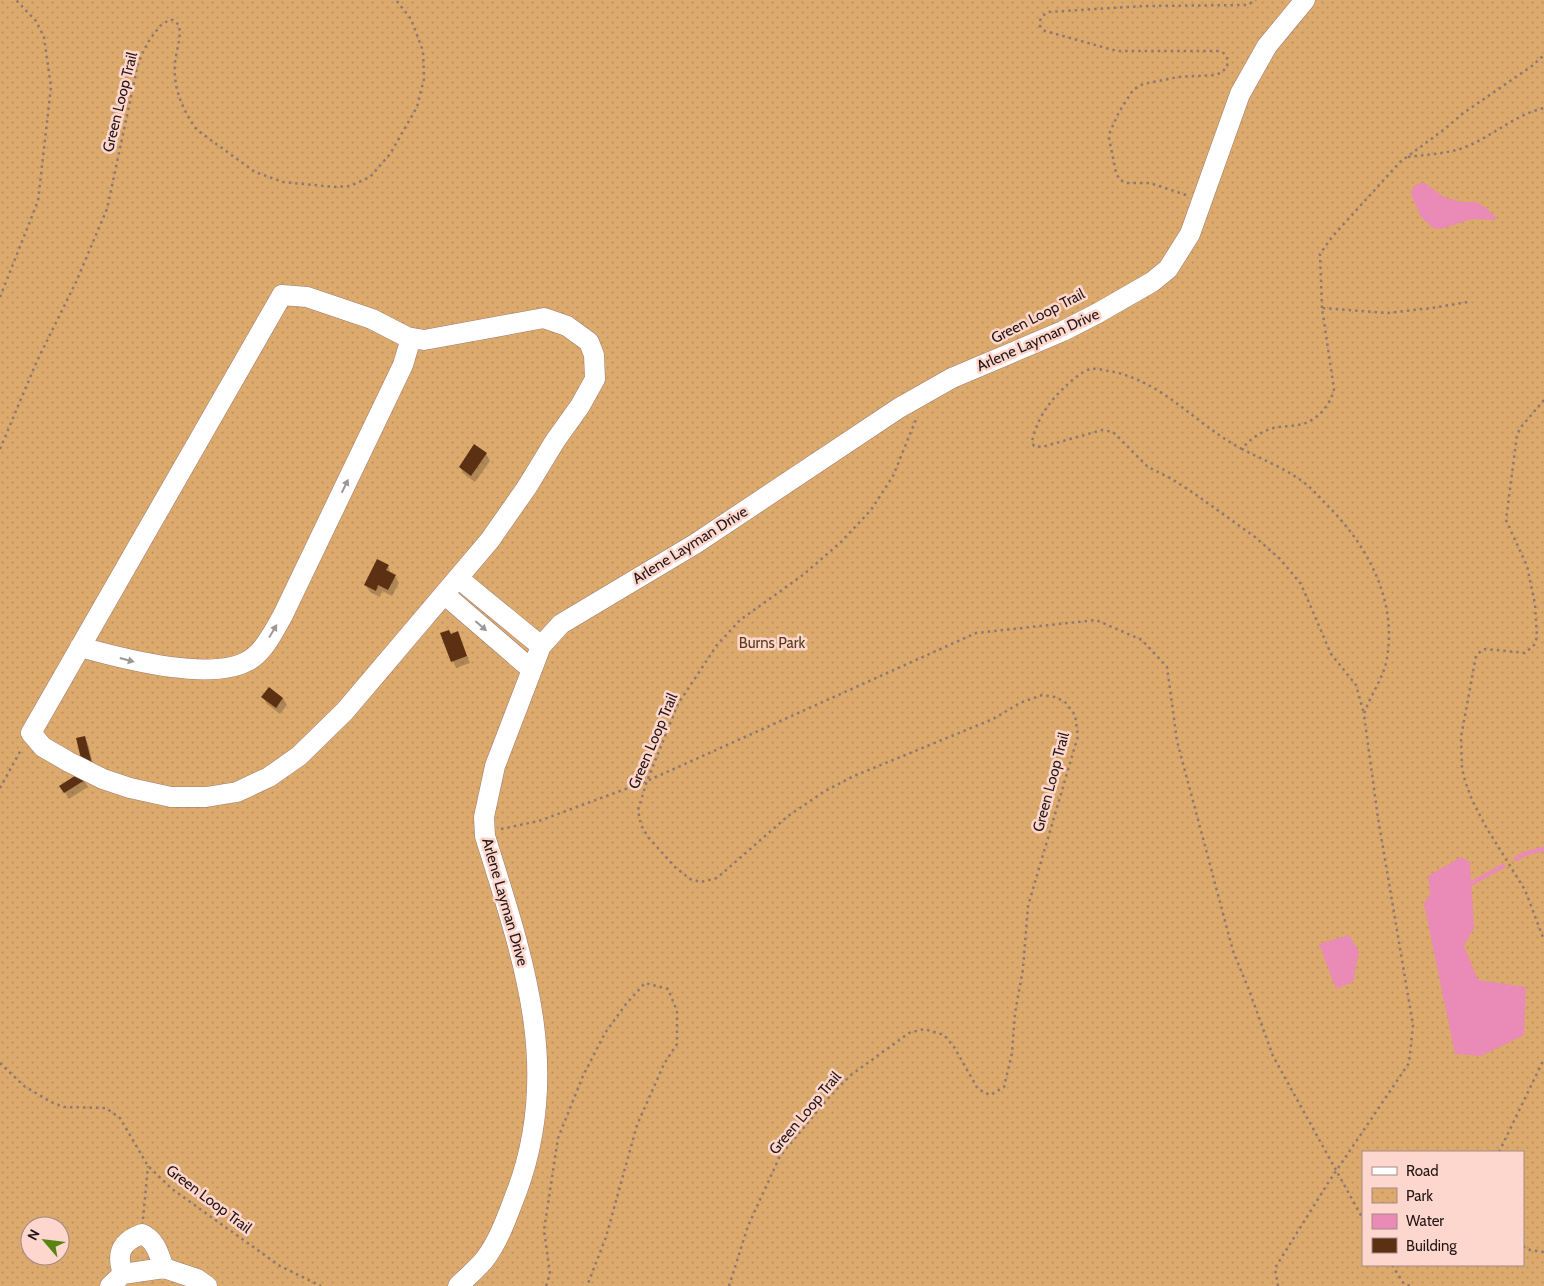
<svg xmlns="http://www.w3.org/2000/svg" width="1544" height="1286" font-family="Cabin,sans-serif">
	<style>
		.park { fill: url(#park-dots); fill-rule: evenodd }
		.water { fill: #ea8ab6 }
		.shadow { fill: #0003 }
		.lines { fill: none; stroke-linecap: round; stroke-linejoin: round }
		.stream { stroke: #ea8ab6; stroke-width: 4.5 }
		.building { fill: #5c3013 }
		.minor-casing { stroke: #9e7a73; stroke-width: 21 }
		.path { stroke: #917771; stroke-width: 2.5; stroke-dasharray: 2.5 4; stroke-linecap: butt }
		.minor { stroke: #fff; stroke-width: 20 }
		.oneway { fill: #9c9695 }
		.labels { text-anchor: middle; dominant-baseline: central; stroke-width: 5; stroke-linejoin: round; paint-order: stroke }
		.street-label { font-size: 15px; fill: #231613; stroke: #fdd6ce }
		.park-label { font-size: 15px; fill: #573c19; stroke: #fdd6ce }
	</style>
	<defs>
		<pattern id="park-dots" width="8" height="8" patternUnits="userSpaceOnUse" patternTransform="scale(1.25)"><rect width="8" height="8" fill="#dcaa6d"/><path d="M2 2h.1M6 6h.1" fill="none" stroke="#bc925e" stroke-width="1.8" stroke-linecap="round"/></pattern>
	</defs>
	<rect width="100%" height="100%" fill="#fdd6ce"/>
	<path class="park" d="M0,0h1544v1286h-1544zM1363,1152h160v113h-160zM30,1226h30v30h-30z"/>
	<path class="water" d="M1419,183h6l19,14 19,5h13l9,5 11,10 -1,3 -23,-1 -31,10 -8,-1 -12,-11 -10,-23 2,-7z
		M1461,857l9,5 4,66 -10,18 14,34 48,7 -2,48 -43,21 -26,-2 -31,-150 6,-10 -2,-18z
		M1349,935l10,17 -6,30 -17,7 -17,-45z"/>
	<path class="shadow" d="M486,454l4,7 -15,21 -11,-8 -4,-7z
		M388,566l3,8 4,2 4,7 -7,13 -10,-5 -2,6 -10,-5 -4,-7z
		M442,633l9,3 6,-3 13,30 -14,5z
		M263,697l20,1 4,7 -7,9 -13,-10z
		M85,737l3,7 5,19 -9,2z
		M80,774l8,13 -19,12 -8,-13z"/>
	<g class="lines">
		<path class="stream" d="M1516,859l8,-5 20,-5
			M1472,883l31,-17"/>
	</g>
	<path class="building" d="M474,444l13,9 -16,23 -12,-9z
		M377,559l12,6 -3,5 10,5 -8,15 -10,-5 -2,6 -12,-6z
		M449,630l2,4 7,-3 9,25 -16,6 -11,-29z
		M269,687l14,11 -7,10 -15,-11z
		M85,736l7,28 -9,3 -7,-29z
		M81,772l4,8 -21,13 -5,-7z"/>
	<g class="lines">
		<g class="minor-casing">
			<path id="minor" d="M282,295l25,2 65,22 35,18 17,3 120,-22 23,8 22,16 5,13 1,24 -15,27 -25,35 -28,46 -37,53 -145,171 -46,45 -30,21 -32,15 -31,5h-35l-41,-9 -27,-9 -34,-17 -26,-15 -12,-14z
				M458,578l83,68
				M444,594l87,75
				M80,647c40,11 141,39 175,9 12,-10 20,-27 28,-41l120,-250 8,-27
				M123,1274l41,-6
				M110,1286l13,-12c-7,-20 -3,-32 19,-40 14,6 17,21 22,34l33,11 10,7
				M458,1286c9,-9 19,-17 27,-27 15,-20 23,-45 32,-68 46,-124 5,-236 -32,-355l-1,-19 11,-51 46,-120 20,-22 134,-80 204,-136 53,-30 111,-47 35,-18 54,-31 16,-13 22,-35 50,-140 27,-48 38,-46"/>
		</g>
		<path class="path" d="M1408,157c21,-3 43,-3 62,-12 25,-11 47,-31 74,-37
			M1186,195l-36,-12h-23l-7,-3 -4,-7 -7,-35 1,-6 9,-20 14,-22 10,-6 35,-7 36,-2 7,-2 6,-6c1,-8 1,-13 -8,-16h-102l-72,-20 -5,-5c-1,-7 2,-10 8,-14l95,-6 104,-1 9,-5
			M0,297l38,-96 13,-114 -7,-50 -8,-16 -20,-21
			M1322,308l-2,-54 12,-17 68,-75 46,-34 16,-14 70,-48 12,-11
			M1544,400l-23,27 -4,8 -11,85 21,46 8,38 2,33 -3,8 -9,8 -39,-4 -4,1 -6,6 -15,81 1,31 3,13 7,19 14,27 39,63 19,50
			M0,449l37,-88 39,-79 31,-73 31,-145 5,-12 7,-13 10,-13 9,-6h4l6,5c2,11 -1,20 -3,31 -5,27 5,52 21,74l58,42 28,10 51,5 16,-1 20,-9 20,-23 27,-47 7,-28 -1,-28 -12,-32 -15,-19
			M1242,449c-46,-24 -80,-69 -133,-78 -6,-1 -14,-3 -19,-2 -9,3 -19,12 -25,18 -16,14 -29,34 -33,55l2,4 8,1 60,-17 11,2 35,35 24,12 23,15 60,43 25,22 21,25 30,70 25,31 8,29c6,-19 20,-36 23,-56 10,-59 -20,-113 -60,-153 -9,-9 -17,-19 -28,-26 -17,-12 -38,-20 -57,-30 7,-9 17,-16 28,-20 8,-3 18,-2 27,-4 18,-2 33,-18 37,-36l-12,-81 65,5 45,-5 36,-6
			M0,788l22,-40
			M501,829l38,-8 108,-40 329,-148 120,-13 46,20 25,27 10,74 56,210 16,39 24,66 90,163
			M0,1063l24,23 27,16 13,5 42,1 14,10 28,48 24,23 108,77 41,20
			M1499,1152l45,-93
			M143,1219l5,-53
			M1523,1246l7,4 14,2
			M1392,1265l12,19 7,2
			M546,1286l4,-12 -6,-44 14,-92 25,-62 22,-43 21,-29 19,-21 23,6 9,22v33l-13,20 -27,61 -31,112 -19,49
			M729,1286l19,-60 32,-70 51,-61 20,-20 58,-42 15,-4 20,6 10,12 24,42 12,6 14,-8 8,-34 3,-40 8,-44 5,-63 50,-170 -3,-21 -10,-13 -10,-5 -13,-2 -22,8 -27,16 -139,57 -29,15 -37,25 -71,62 -16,4 -11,-3 -15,-12 -27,-30 -7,-12 -3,-15 9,-29 31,-77 39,-59 23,-25 63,-45 38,-33 30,-32 22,-34 24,-59
			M1278,1286l-3,-18 53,-85 81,-120 4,-38 -35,-207 -14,-103"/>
		<use href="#minor" class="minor"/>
	</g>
	<defs><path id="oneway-solid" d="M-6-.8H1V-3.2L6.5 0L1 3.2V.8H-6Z" transform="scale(1.25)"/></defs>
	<g class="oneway">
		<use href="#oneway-solid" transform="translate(345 486) rotate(-64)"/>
		<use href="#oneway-solid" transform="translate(481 626) rotate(41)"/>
		<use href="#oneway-solid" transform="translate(273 631) rotate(-59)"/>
		<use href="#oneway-solid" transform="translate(127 660) rotate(15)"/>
	</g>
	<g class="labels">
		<g class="street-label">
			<text transform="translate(120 102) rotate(-76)">Green Loop Trail</text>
			<text transform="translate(1038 316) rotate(-27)">Green Loop Trail</text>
			<text transform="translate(1038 340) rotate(-24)">Arlene Layman Drive</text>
			<text transform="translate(690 545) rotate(-32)">Arlene Layman Drive</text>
			<text transform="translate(653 741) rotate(-67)">Green Loop Trail</text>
			<text transform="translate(1051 782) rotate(-75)">Green Loop Trail</text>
			<text transform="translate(505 902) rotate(74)">Arlene Layman Drive</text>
			<text transform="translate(805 1113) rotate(-50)">Green Loop Trail</text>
			<text transform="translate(209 1199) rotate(37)">Green Loop Trail</text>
		</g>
		<g class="park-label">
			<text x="772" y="643">Burns Park</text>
		</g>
	</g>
	<rect x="1362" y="1151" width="162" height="115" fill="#fdd6ce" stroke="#a68983"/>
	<rect x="1372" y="1167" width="25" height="8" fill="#ffffff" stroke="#a68983"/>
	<text x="1406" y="1176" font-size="15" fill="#231613">Road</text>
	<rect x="1372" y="1188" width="25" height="15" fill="url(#park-dots)" stroke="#a68983"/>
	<text x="1406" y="1201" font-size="15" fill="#231613">Park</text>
	<rect x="1372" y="1214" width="25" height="15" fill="#ea8ab6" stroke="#a68983"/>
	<text x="1406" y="1226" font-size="15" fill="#231613">Water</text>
	<rect x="1372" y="1238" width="25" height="15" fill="#5c3013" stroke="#a68983"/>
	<text x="1406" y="1251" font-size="15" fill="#231613">Building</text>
	<g transform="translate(45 1241) rotate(298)"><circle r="24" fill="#fdd6ce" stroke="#a68983"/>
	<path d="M0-4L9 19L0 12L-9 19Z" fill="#598411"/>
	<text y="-8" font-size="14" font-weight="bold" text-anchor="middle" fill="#231613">N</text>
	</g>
</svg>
